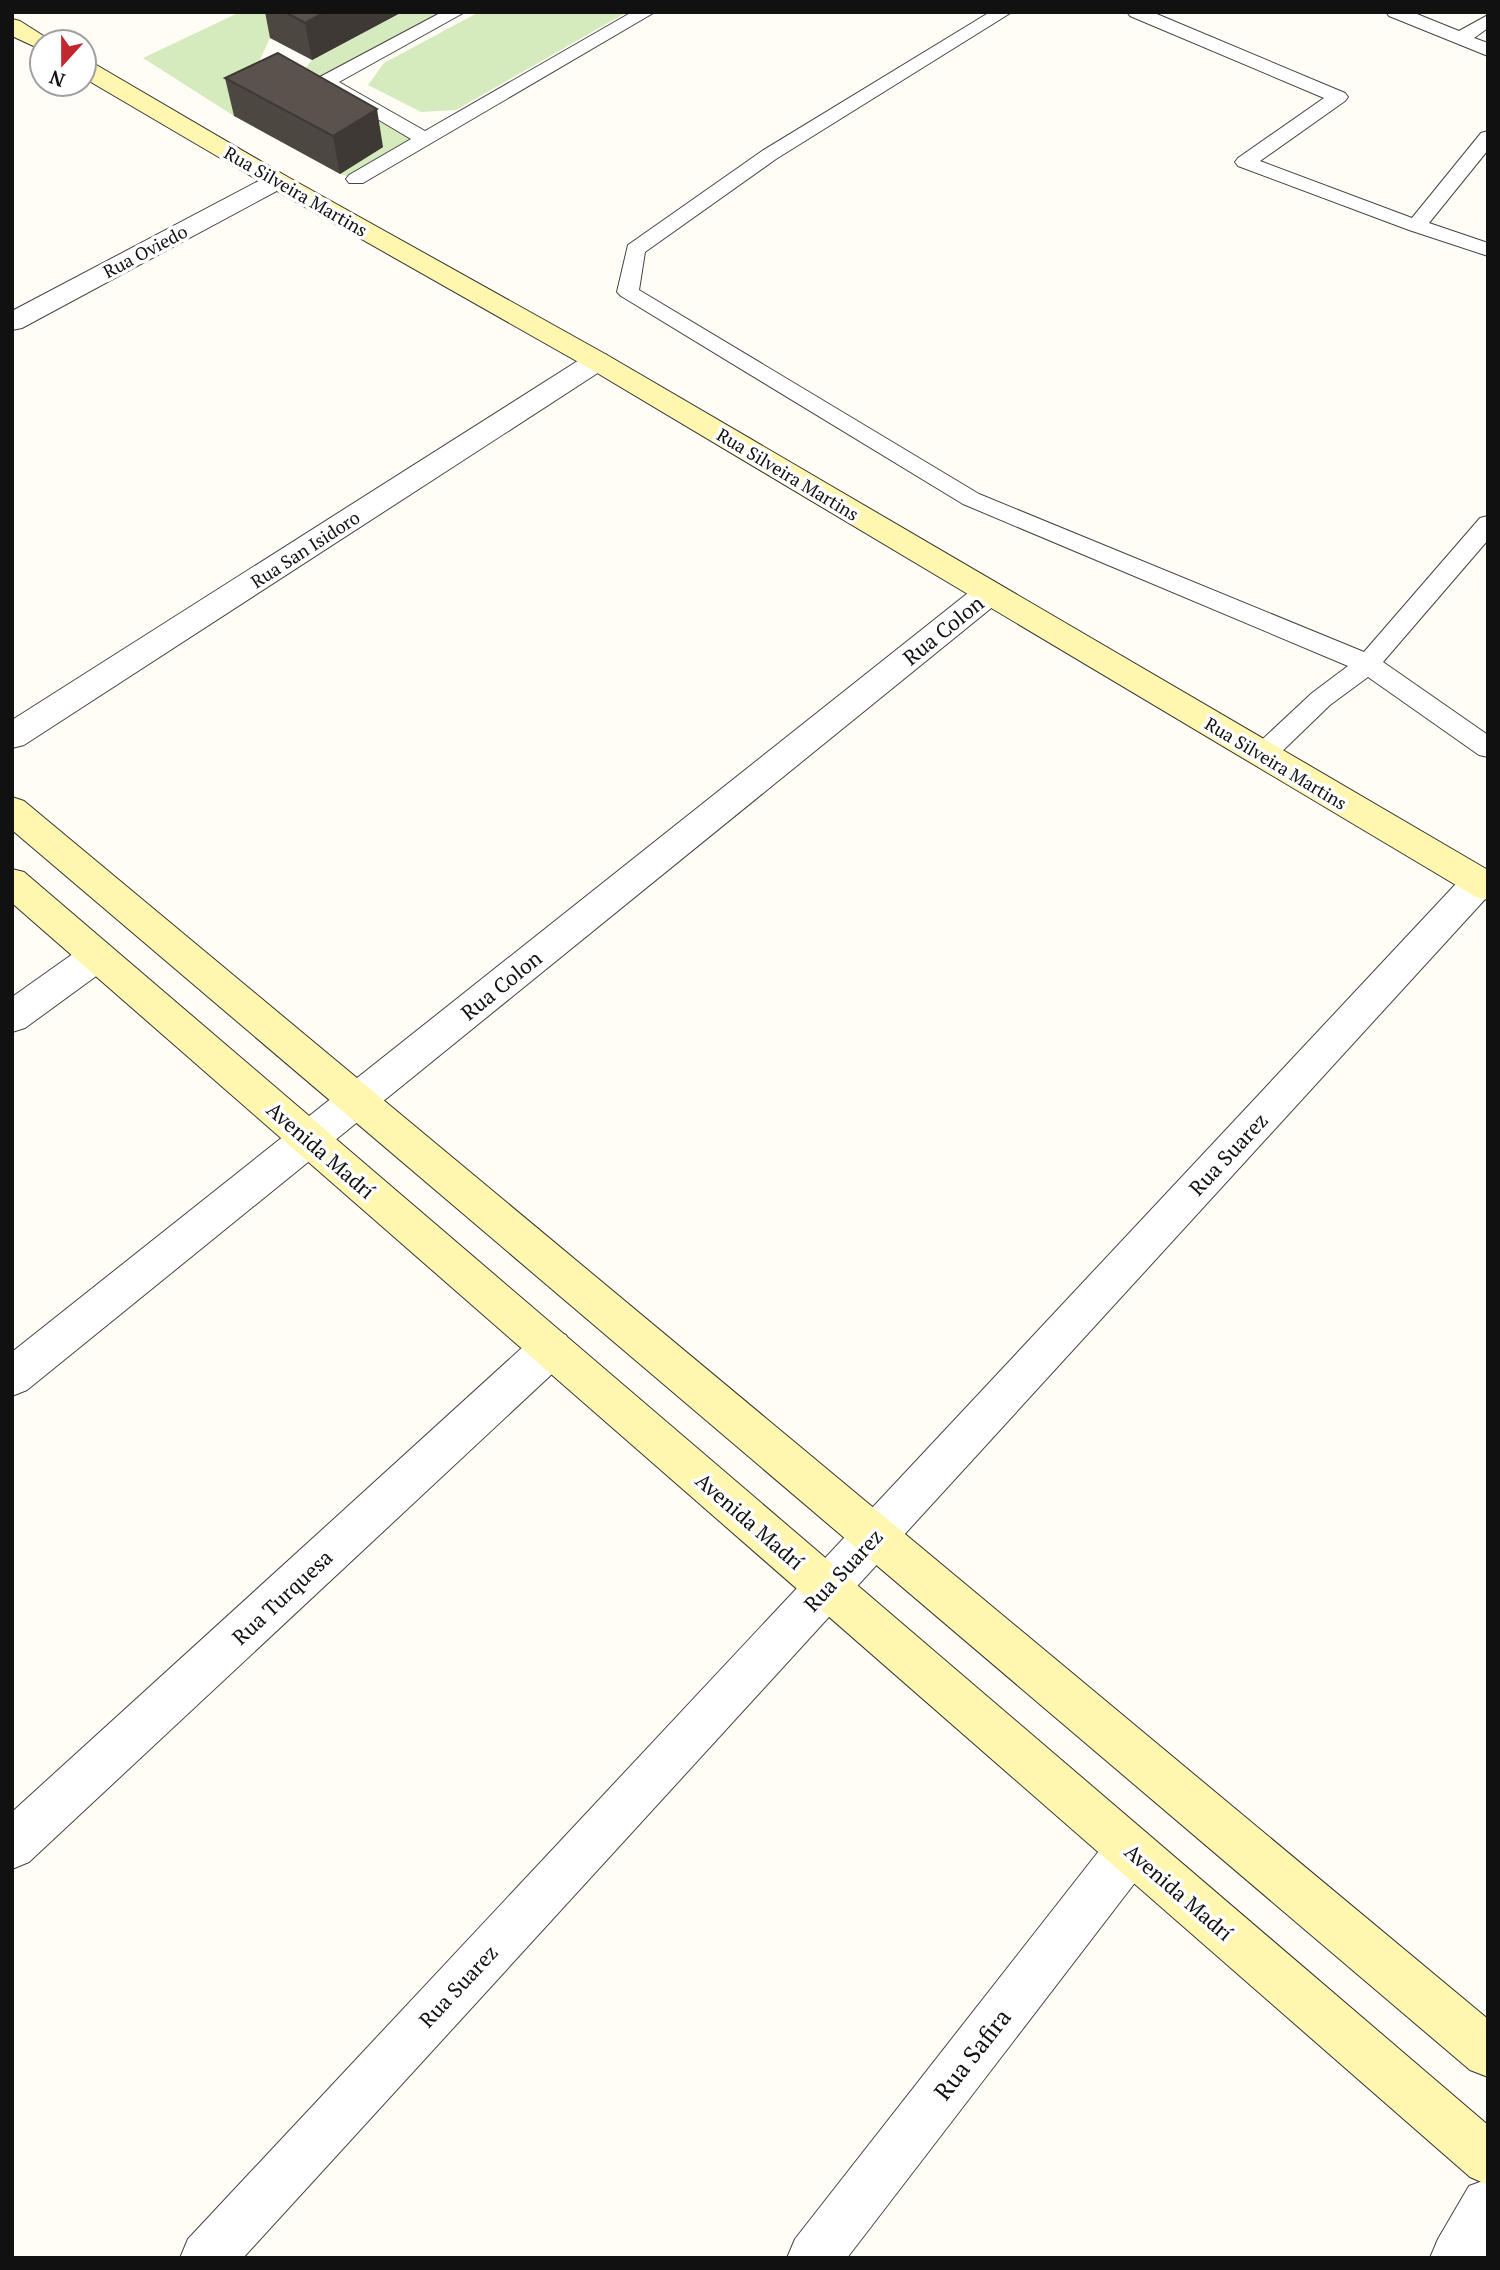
<svg xmlns="http://www.w3.org/2000/svg" width="1500" height="2270" font-family="'PT Serif',serif">
	<style>
		.green { fill: #d5ebbd }
		.lines { fill: none; stroke-linecap: round; stroke-linejoin: round }
		.lane-casing { stroke: #444; stroke-width: 2 }
		.street-casing { stroke: #444; stroke-width: 2 }
		.secondary-casing { stroke: #333; stroke-width: 2 }
		.lane { fill: #fff; fill-rule: evenodd }
		.street { fill: #fff; fill-rule: evenodd }
		.secondary { fill: #fff6b0; fill-rule: evenodd }
		.wall { fill: #4d4742 }
		.shaded-wall { fill: #3f3936 }
		.building { fill: #5a524d; stroke: #3f3936; stroke-width: 2 }
		.labels { text-anchor: middle; dominant-baseline: central; stroke-width: 7; stroke-linejoin: round; paint-order: stroke }
		.far-street-label { font-size: 18px; fill: #111; stroke: #fff }
		.street-label { font-size: 21px; fill: #111; stroke: #fff }
		.near-street-label { font-size: 24px; fill: #111; stroke: #fff }
	</style>
	<rect width="100%" height="100%" fill="#fffdf5"/>
	<path class="green" d="M240,12h75l-45,26 -36,78 -91,-58z
		M402,12h54l-131,69 99,58 -68,40 -16,-5 43,-27 -97,-56 26,-31z
		M479,12h148l-171,98 -35,2 -53,-27 16,-22z"/>
	<g class="lines">
		<g class="lane-casing">
			<path id="lane" d="M442,12h23l-126,70 86,49 207,-119h23l-292,171h-14l-3,-4 3,-4 62,-36 -96,-57 3,-4z
				M990,12h22l-236,147 -131,93 -6,38 340,204 385,158 116,-134 8,-2v24l-105,122 105,73v22l-9,-2 -111,-78 -38,28 -59,57 -9,2 -9,-2 -4,-7 4,-7 59,-55 36,-27 -385,-162 -342,-208 -4,-4 11,-47 134,-94z
				M1127,12h25l193,81 3,4 -3,4 -85,60 152,57 69,-85 7,-2v19l-59,73 59,20v13l-79,-26 -171,-64 -3,-4 3,-4 86,-60 -194,-82z
				M1386,12h26l47,19 29,-16v13l-14,10 14,5v13l-99,-40z"/>
		</g>
		<g class="street-casing">
			<path id="street" d="M277,173l9,3 4,5 -4,5 -264,142 -10,2v-19l256,-135z
				M597,352l10,3 4,6 -4,6 -583,378 -12,3v-28l575,-365z
				M989,582l11,3 5,8 -5,8 -973,789 -15,6v-44l966,-767z
				M1479,869l9,2v25l-1245,1362h-63l8,-19 1279,-1367z
				M97,942l13,4 5,10 -5,10 -85,62 -13,4v-35l72,-51z
				M551,1329l15,6 6,13 -6,13 -537,501 -17,7v-57l524,-477z
				M1130,1826l17,7 7,17 -7,17 -300,391h-60l8,-19 318,-406z
				M1488,2179l-1,79h-57l8,-19 31,-53z"/>
		</g>
		<g class="secondary-casing">
			<path id="secondary" d="M12,19l8,2 33,21h-11v8l-30,-14z
				M84,61l9,2 193,113 321,179 881,515v30l-12,-3 -889,-530 -319,-181 -184,-108z
				M12,797l12,4 1464,1218v58l-18,-7 -1458,-1240z
				M12,869l12,3 1464,1253v60l-18,-8 -1458,-1274z"/>
		</g>
		<use href="#lane" class="lane"/>
		<use href="#street" class="street"/>
		<use href="#secondary" class="secondary"/>
	</g>
	<path class="wall" d="M265,12h137l-90,48 -42,-22z
		M225,78l158,69 -43,27 -106,-58z"/>
	<path class="shaded-wall" d="M325,12h77l-90,48 -7,-37z
		M377,109l6,38 -43,27 -7,-38z"/>
	<path class="building" d="M285,12h40l-20,11z
		M278,53l99,56 -44,27 -108,-58z"/>
	<g class="labels">
		<g class="far-street-label">
			<text transform="translate(296 191) rotate(30)">Rua Silveira Martins</text>
			<text transform="translate(145 251) rotate(-28)">Rua Oviedo</text>
			<text transform="translate(788 474) rotate(31)">Rua Silveira Martins</text>
			<text transform="translate(305 549) rotate(-33)">Rua San Isidoro</text>
			<text transform="translate(1276 763) rotate(31)">Rua Silveira Martins</text>
		</g>
		<g class="street-label">
			<text transform="translate(943 630) rotate(-39)">Rua Colon</text>
			<text transform="translate(501 985) rotate(-39)">Rua Colon</text>
			<text transform="translate(321 1150) rotate(41)">Avenida Madrí</text>
			<text transform="translate(1228 1154) rotate(-47)">Rua Suarez</text>
			<text transform="translate(750 1521) rotate(41)">Avenida Madrí</text>
			<text transform="translate(843 1570) rotate(-47)">Rua Suarez</text>
			<text transform="translate(282 1597) rotate(-43)">Rua Turquesa</text>
			<text transform="translate(1179 1892) rotate(41)">Avenida Madrí</text>
			<text transform="translate(458 1986) rotate(-47)">Rua Suarez</text>
		</g>
		<g class="near-street-label">
			<text transform="translate(972 2054) rotate(-52)">Rua Safira</text>
		</g>
	</g>
	<rect width="1500" height="2270" fill="none" stroke="#111111" stroke-width="28"/>
	<g transform="translate(63 63) rotate(201)"><circle r="33" fill="#ffffff" stroke="#a0a0a0" stroke-width="2"/>
	<path d="M0-5L12 26L0 18L-12 26Z" fill="#c4262e"/>
	<text y="-10" font-size="19" font-weight="bold" text-anchor="middle" fill="#111111">N</text>
	</g>
</svg>
